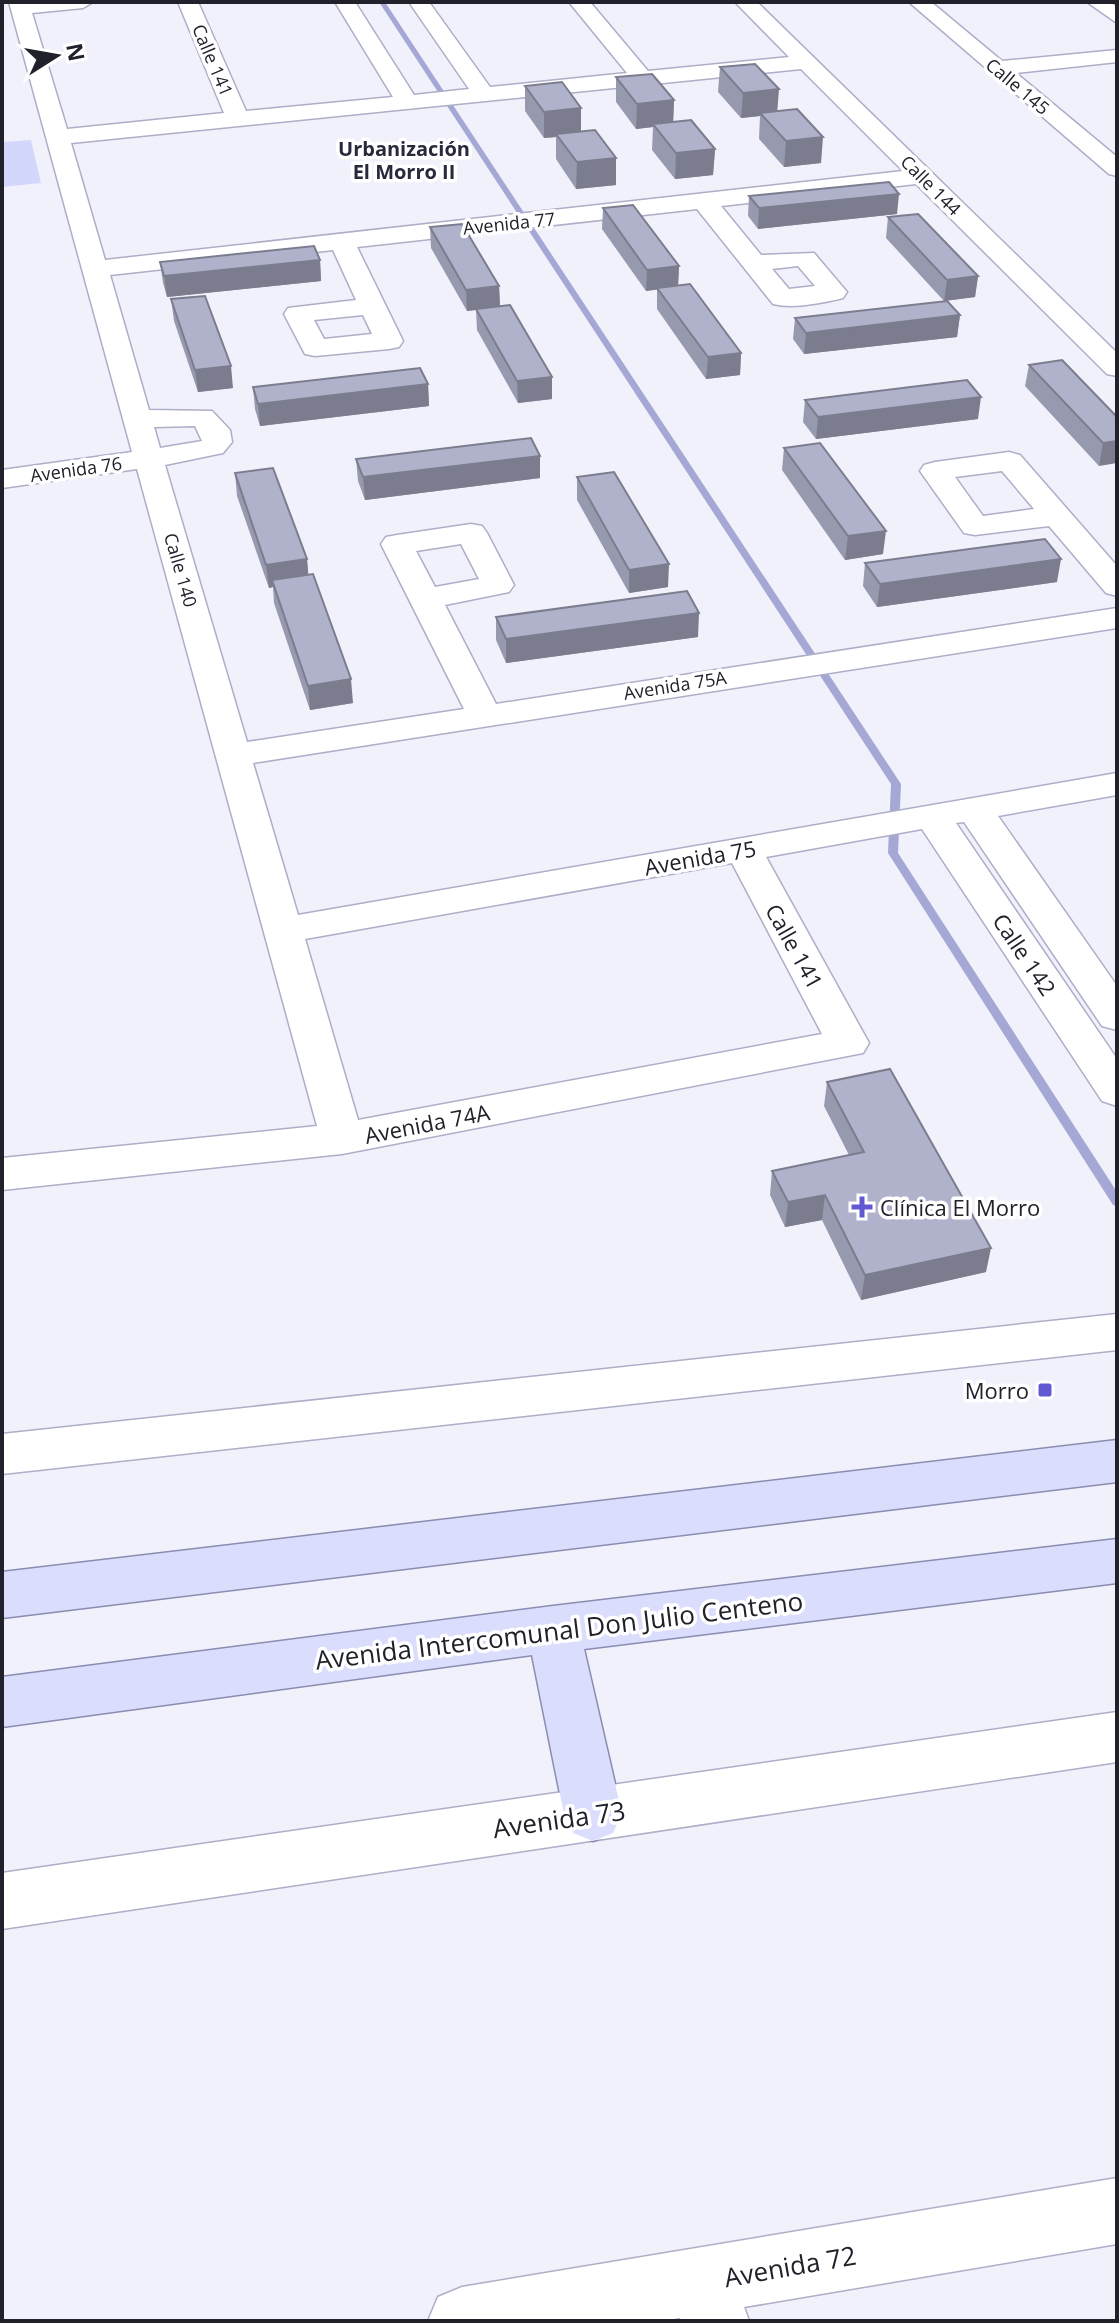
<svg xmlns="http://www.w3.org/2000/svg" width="1119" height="2323" font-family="'Open Sans',sans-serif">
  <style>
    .green { fill: #d4d7fc }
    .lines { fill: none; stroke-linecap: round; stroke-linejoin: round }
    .stream { fill: #a5a7d5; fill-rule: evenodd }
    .minor-casing { stroke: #adaec7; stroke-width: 3 }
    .major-casing { stroke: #8a8cb1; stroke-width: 3 }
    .minor { fill: #fff; fill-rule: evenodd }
    .major { fill: #dbddfc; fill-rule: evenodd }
    .wall { fill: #9799af }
    .shaded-wall { fill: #7b7d8e }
    .building { fill: #b0b2cb; stroke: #7b7d8e; stroke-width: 2 }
    .poi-dot { fill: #6258d1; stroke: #fff; stroke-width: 3 }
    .labels { text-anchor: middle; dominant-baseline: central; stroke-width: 7; stroke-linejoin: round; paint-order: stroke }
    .far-street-label { font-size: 18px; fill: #20212a; stroke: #fff }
    .far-neighbourhood-label { font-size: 20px; font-weight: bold; fill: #28293c; stroke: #fff }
    .street-label { font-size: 22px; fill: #20212a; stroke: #fff }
    .poi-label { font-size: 22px; fill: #20212a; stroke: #fff; text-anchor: start }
    .near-street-label { font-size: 26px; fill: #20212a; stroke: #fff }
  </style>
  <rect width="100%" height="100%" fill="#f0f1fb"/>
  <path class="green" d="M31 140 41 183 2 187V142Z"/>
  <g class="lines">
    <path class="stream" d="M379 2H385L901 784 898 853 1117 1192V1206L1113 1205 888 853 891 784Z"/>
    <defs>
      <path id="minor" d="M9 2H93L83 8 32 13 67 129 224 113 178 2H198L246 111 393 97 335 2H355L414 95 469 89 409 2H429L490 87 627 73 569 2H590L648 71 789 57 735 2H757L1117 353V376L1107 374 916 184 721 206 761 255 814 253 847 292 843 298C823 303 793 309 773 304L697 209 357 247 403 341 399 347 389 349 315 356 305 354 284 314 288 308 356 300 333 250 110 275 149 410 212 411 230 430 232 442 223 453 165 465 247 742 464 709 381 544 386 537 397 535 471 524 482 526 487 533 514 585 509 592 445 605 496 704 1117 608V628L253 763 298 915 1117 773V795L998 816 1117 986V1030L1102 1026 964 822 956 823 1117 1059V1106L1102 1101 922 829 766 857 869 1043 863 1053 342 1154 2 1190V1158L317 1126 137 469 2 488V470L132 452ZM801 69 903 171 105 260 71 143ZM798 266 815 286 789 289 772 269ZM363 315 372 334 324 339 314 320ZM195 426 202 441 160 448 154 427ZM461 544 479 579 435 587 416 551ZM732 863 822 1034 358 1120 305 939Z
        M909 2H931L1002 61 1117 50V62L1016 73 1117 157V176L1109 174Z
        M1087 2H1110L1117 7V23Z
        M1009 452 1020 455 1117 566V596L1106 593 1049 526 975 535 964 533 920 471 924 465 935 462ZM1002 471 1034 509 983 516 955 477Z
        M1117 1314V1350L2 1474V1434Z
        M1117 1712V1762L2 1929V1873Z
        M1117 2178V2244L744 2307 749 2321H681L680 2318 661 2321H428L438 2297 462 2287Z"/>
      <path id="major" d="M1117 1440V1482L2 1618V1572Z
        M1117 1539V1583L584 1649 622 1814 613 1833 593 1841 573 1833 564 1814 532 1655 2 1727V1677L553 1606Z"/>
    </defs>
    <use href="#minor" class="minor-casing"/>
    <use href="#major" class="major-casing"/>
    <use href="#minor" class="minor"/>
    <use href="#major" class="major"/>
  </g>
  <path class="wall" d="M720 67 778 111 821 163 784 167 759 139 760 116 741 118 718 92Z
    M616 77 674 100 673 122 715 149 713 175 675 179 652 150 653 127 636 129 616 102Z
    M525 86 616 158V185L576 189 556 159V137L544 138 525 111Z
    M749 196 897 214 758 229 748 216Z
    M603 208 679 266 678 285 741 353 740 375 706 379 657 309V289L646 291 602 229Z
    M888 217 978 276 975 297 944 301 886 238Z
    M430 227 499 286 500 306 552 399 518 403 477 330 476 310 467 311 431 248Z
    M320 260 321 281 167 297 163 283 160 262Z
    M171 299 233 388 198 392 174 321Z
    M960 315 957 337 804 354 793 339 795 318Z
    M1029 365 1117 417 1099 466 1025 386Z
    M428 384 429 406 260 426 255 409 253 387Z
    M805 400 978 419 816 439 803 422Z
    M784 448 883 554 845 560 782 470Z
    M356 459 540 478 365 500 358 481Z
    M235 473 307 559 308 575 353 703 310 710 274 603 273 587 269 588 237 496Z
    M577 477 668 587 629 593 577 500Z
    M865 563 1057 582 877 607 863 586Z
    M496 617 698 637 506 663 496 640Z
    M827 1082 986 1272 861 1300 822 1220 785 1227 770 1195 772 1171 849 1155 824 1106Z"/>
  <path class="shaded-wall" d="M779 89 777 115 760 113V116L741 118 743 93Z
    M674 100 673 125 653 124V127L636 129 637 104Z
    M581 108V134H556V137L544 138V112Z
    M823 137 821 163 784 167 786 141Z
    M715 149 713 175 675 179 676 153Z
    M616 158V185L576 189 577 162Z
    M899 194 897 214 758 229 759 208Z
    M320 260 321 281 167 297 164 276Z
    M679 266 678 287 646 291 647 270Z
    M978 276 975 297 944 301 947 280Z
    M499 286 500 307 467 311 466 290Z
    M960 315 957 337 804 354 806 333Z
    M741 353 740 375 706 379 708 357Z
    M231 366 233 388 198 392 195 370Z
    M552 377V399L518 403 517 381Z
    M428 384 429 406 260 426 258 404Z
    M981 397 978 419 816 439 818 417Z
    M1117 441V463L1099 466 1103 443Z
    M540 456V478L365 500 363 477Z
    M886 531 883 554 845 560 848 536Z
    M307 559 309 582 272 580 273 587 269 588 266 565Z
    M1061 559 1057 582 877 607 880 584Z
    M669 564 668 587 629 593V570Z
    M699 613 698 637 506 663V639Z
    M351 679 353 703 310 710 308 686Z
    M825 1195 822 1220 785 1227 788 1202Z
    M991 1248 986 1272 861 1300 865 1275Z"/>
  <path class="building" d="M755 64 779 89 743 93 720 67Z
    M652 74 674 100 637 104 616 77Z
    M562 82 581 108 544 112 525 86Z
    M797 109 823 137 786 141 760 113Z
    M691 120 715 149 676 153 653 124Z
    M595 130 616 158 577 162 556 134Z
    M889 182 899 194 759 208 749 196Z
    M633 205 679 266 647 270 603 208Z
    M918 214 978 276 947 280 888 217Z
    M462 224 499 286 466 290 430 227Z
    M314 246 320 260 164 276 160 262Z
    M690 284 741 353 708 357 657 288Z
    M205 296 231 366 195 370 171 299Z
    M947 301 960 315 806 333 795 318Z
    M510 305 552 377 517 381 476 309Z
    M1062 360 1117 417V441L1103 443 1029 365Z
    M420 368 428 384 258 404 253 387Z
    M967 380 981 397 818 417 805 400Z
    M531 438 540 456 363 477 356 459Z
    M820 443 886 531 848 536 784 448Z
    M273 468 307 559 266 565 235 473Z
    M614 472 669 564 629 570 577 477Z
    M1045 539 1061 559 880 584 865 563Z
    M313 574 351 679 308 686 272 580Z
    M687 591 699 613 506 639 496 617Z
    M890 1069 991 1248 865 1275 825 1195 788 1202 772 1171 864 1152 827 1082Z"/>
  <g class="poi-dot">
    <path d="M858 1195h8v8h8v8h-8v8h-8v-8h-8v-8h8z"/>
    <rect x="1037" y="1382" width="16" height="16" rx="4"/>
  </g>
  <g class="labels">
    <g class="far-street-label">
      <text transform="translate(213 60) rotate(67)">Calle 141</text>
      <text transform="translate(1018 86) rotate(40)">Calle 145</text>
      <text transform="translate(931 185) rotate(45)">Calle 144</text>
      <text transform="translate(509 223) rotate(-6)">Avenida 77</text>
      <text transform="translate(76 469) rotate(-8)">Avenida 76</text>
      <text transform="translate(181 570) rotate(74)">Calle 140</text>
      <text transform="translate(675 685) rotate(-9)">Avenida 75A</text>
    </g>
    <g class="far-neighbourhood-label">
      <text x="404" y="148">Urbanización<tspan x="404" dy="23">El Morro II</tspan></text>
    </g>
    <g class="street-label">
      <text transform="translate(700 857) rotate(-10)">Avenida 75</text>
      <text transform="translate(795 946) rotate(61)">Calle 141</text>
      <text transform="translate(1025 954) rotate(56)">Calle 142</text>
      <text transform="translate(427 1123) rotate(-11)">Avenida 74A</text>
    </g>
    <g class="poi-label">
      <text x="880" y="1207">Clínica El Morro</text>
      <text x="1029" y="1390" text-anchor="end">Morro</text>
    </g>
    <g class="near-street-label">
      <text transform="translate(559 1630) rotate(-7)">Avenida Intercomunal Don Julio Centeno</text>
      <text transform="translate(559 1819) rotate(-8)">Avenida 73</text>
      <text transform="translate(790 2266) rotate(-10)">Avenida 72</text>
    </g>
  </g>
  <rect width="1119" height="2323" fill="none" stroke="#20212a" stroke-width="8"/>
  <g transform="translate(56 56) rotate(79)" stroke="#ffffff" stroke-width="6" paint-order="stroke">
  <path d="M0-6L14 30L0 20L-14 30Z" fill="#20212a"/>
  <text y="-12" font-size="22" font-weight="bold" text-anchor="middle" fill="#20212a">N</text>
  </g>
</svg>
